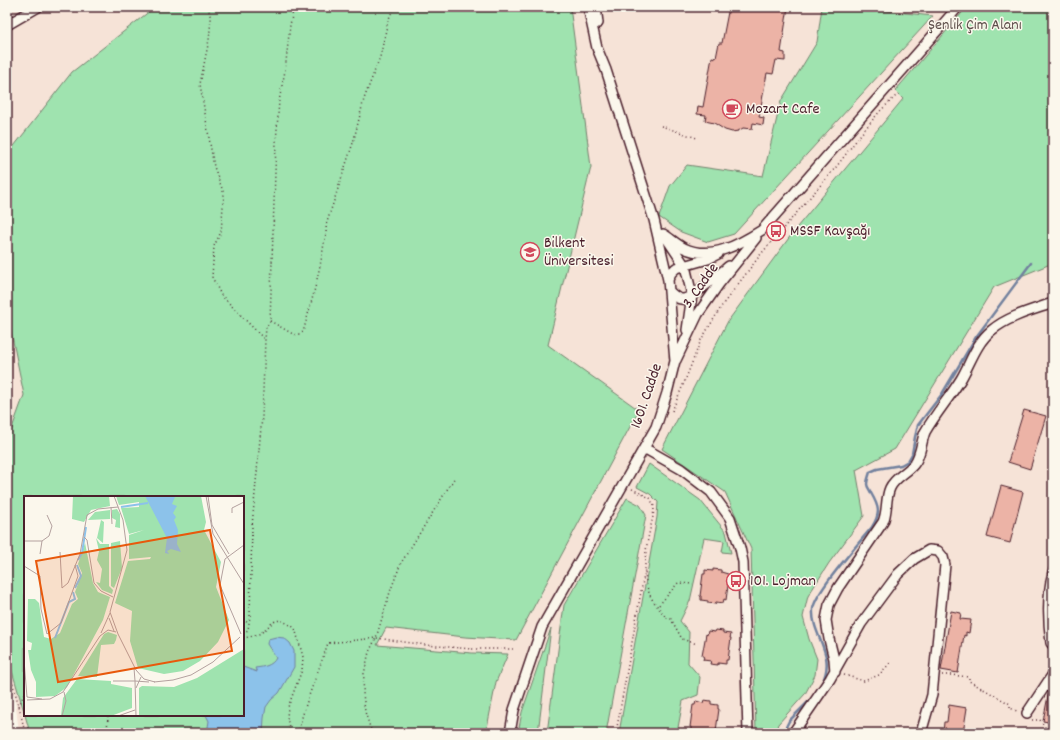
<svg xmlns="http://www.w3.org/2000/svg" width="1060" height="740" font-family="Dekko,sans-serif">
  <style>
    .built { fill: #f6e3d7; fill-rule: evenodd }
    .green { fill: #9fe3af; stroke: #74816d }
    .water { fill: #8cc2ea; stroke: #72819e }
    .lines { fill: none; stroke-linecap: round; stroke-linejoin: round }
    .stream { stroke: #72819e; stroke-width: 2.5 }
    .building { fill: #ecb3a6; stroke: #4a1f2b }
    .minor-casing { stroke: #4a1f2b; stroke-width: 12 }
    .path { stroke: #4a1f2b; stroke-width: 1.5; stroke-dasharray: 1 3; stroke-linecap: butt }
    .minor { stroke: #fbf7ec; stroke-width: 9 }
    .labels { text-anchor: middle; dominant-baseline: central; stroke-width: 3; stroke-linejoin: round; paint-order: stroke }
    .park-label { font-size: 16px; fill: #5f504c; stroke: #fbf7ec }
    .poi-label { font-size: 16px; fill: #4a1f2b; stroke: #fbf7ec; text-anchor: start }
    .street-label { font-size: 16px; fill: #4a1f2b; stroke: #fbf7ec }
    .inset-river { fill: none; stroke: #8cc2ea; stroke-width: 2 }
    .inset-road { fill: none; stroke: #b4a19f; stroke-width: 1 }
    .view { fill: #e8590c; fill-opacity: 0.15; stroke: #e8590c; stroke-width: 2 }
    .inset-edge { fill: none; stroke: #4a1f2b; stroke-width: 2 }
  </style>
  <rect width="100%" height="100%" fill="#fbf7ec"/>
  <filter id="ink" filterUnits="userSpaceOnUse"><feTurbulence type="fractalNoise" baseFrequency=".025" numOctaves="2"/><feDisplacementMap in="SourceGraphic" scale="8" xChannelSelector="R" yChannelSelector="G"/><feConvolveMatrix kernelMatrix="1 2 1 2 8 2 1 2 1" color-interpolation-filters="sRGB"/></filter>
  <g filter="url(#ink)">
    <path class="built" d="M7 7H1053V733H19L15 699 9 683 7 684ZM25 497H243V715H25Z"/>
    <path class="green" d="M155 7H570L591 167 548 345 639 410 516 640 465 637 386 628 377 645 472 653 508 654 496 682 486 733H30L25 715H243V497H25V715L7 654V442L24 395 7 312V155L72 72Z
      M822 7H865L869 9 933 16 734 234 708 242 681 232 659 217 670 186 687 165 763 176 781 101 817 42Z
      M967 7H1053V263L994 287 895 449 856 470 864 516 829 563 808 596 803 617 809 639 817 659 815 675 805 694 778 724 775 733H756L751 549 725 492 662 449 728 321 797 227 903 99 895 91Z
      M649 464 700 500 726 532 731 553 722 552 724 541 704 538 690 601 680 621 689 632 688 663 700 677 698 695 683 701 677 733H619L657 517 658 502 650 494 637 487Z
      M627 498 640 505 646 515 606 733H547L564 605Z
      M551 628 538 733H518L522 712Z"/>
    <path class="water" d="M276 637 284 638 290 643 294 651V667L279 693 271 700 266 707 264 718 263 733H207L209 721 206 715H243V667L257 672 255 668C263 667 272 666 276 658L267 644 268 639Z"/>
    <g class="lines">
      <path class="stream" d="M822 683C837 653 811 636 813 609 815 592 859 543 872 527 881 513 879 507 871 493 870 490 867 487 867 484 867 480 869 476 870 472L877 469 901 465 908 461 912 454 915 437 918 425 942 394 976 337 1031 263
        M783 733 789 721 813 697"/>
    </g>
    <path class="building" d="M729 7H788L781 52 785 53V61L776 60 773 74 767 73 759 117 764 118 763 125 753 123 752 129 743 128 738 131 732 132 725 130 714 123 705 121 706 115 697 114 698 106 703 107 712 57 716 58 719 43H722Z
      M1024 410 1046 416 1030 469 1008 462Z
      M1001 486 1023 492 1010 543 987 537Z
      M713 569 721 570V572L728 574V578H729L726 600 724 599 723 603 716 602 715 604 708 603V601L701 600V596H700L703 574H705V570L713 571Z
      M951 611 961 613 960 619 971 620 969 633 966 632V636L964 635 958 673 941 670Z
      M716 630 723 631V633L731 634 730 638H731L728 660H726V664L718 663V665L710 664 711 661 703 660 704 656H702L706 634 707 635 708 631 715 632Z
      M1052 687H1053V723L1043 721 1049 691Z
      M704 700 711 701V704L718 705V709H719L716 731H714V733H698L691 731V727H690L693 705H695L696 701 703 703Z
      M949 705 967 708 963 733H943L944 722H947Z"/>
    <g class="lines">
      <defs>
        <path id="minor" d="M596 7 598 23
          M7 25 38 7
          M663 234C670 238 676 244 684 248 711 261 740 244 762 230L958 7
          M667 239 685 266 692 295 687 330
          M668 280 671 273 676 268 708 259 718 254
          M670 292C674 296 678 300 684 299 694 297 720 273 729 266
          M676 360 698 314 719 284 756 238
          M644 448 681 469 711 492 730 518 740 548 743 562 748 733
          M1053 572C1047 595 1048 621 1051 643L1053 645
          M835 672 834 659 829 639 826 620 829 605 838 588 883 522C888 511 885 499 890 488 895 477 907 473 914 464 921 456 921 442 925 432 936 413 950 397 961 379 971 362 976 343 992 330 1009 316 1033 310 1053 303
          M1027 713 1053 674
          M510 733 514 710 542 627 656 427 667 393 675 361 668 280 654 220 606 70 597 48 588 7
          M793 733 830 679 861 624 898 574 914 559 929 550 938 551 943 557 945 565 932 695 921 733"/>
      </defs>
      <use href="#minor" class="minor-casing"/>
      <path class="path" d="M208 7 211 19 209 40 200 84 214 167 224 194 221 232 214 246 212 277 221 295 265 340
        M661 126 697 138
        M270 321 293 334 297 335 303 332C311 305 318 278 323 250 324 241 327 234 326 225L353 143 364 99 380 57 388 21 394 7
        M672 411 686 378 701 340 723 304 761 254 837 166 861 134 880 111 898 94
        M632 489 650 498 654 506C654 516 651 524 649 534 645 552 642 578 650 595 652 601 662 611 666 618L671 619 682 639 697 644
        M659 605 678 583 693 584
        M243 619 249 624
        M243 633 248 630 250 616 252 526 262 417 265 340 266 328 270 321 276 143 279 101 285 71 290 25 294 7
        M243 638C249 637 257 636 262 632 277 619 276 616 295 628L303 657 302 670 288 707 287 717 290 733
        M7 664 19 706 25 733
        M844 675 864 681 879 675 890 663
        M942 675H951L969 677V681L1010 704V708L1019 712
        M19 706 25 692
        M1032 720H1040L1049 733
        M107 733 108 715
        M298 733C305 702 318 673 328 643L376 638 426 645 472 649H513
        M372 733 365 712 363 693 364 674 369 652 376 638 391 589 401 563 455 477
        M616 733 645 569"/>
      <use href="#minor" class="minor"/>
    </g>
  </g>
  <defs>
    <symbol id="cafe-ring" viewBox="-11 -11 22 22"><circle r="9.5" fill="#fbf7ec" stroke="#d1495b" stroke-width="1.5"/><path d="M-5.5-4.5H6V0H3Q3 3.5 0 3.5H-2.5Q-5.5 3.5-5.5 0ZM3-3.2v2h1.7v-2ZM-6 4.5H4V6H-6Z" fill="#d1495b"/></symbol>
    <symbol id="bus-ring" viewBox="-11 -11 22 22"><circle r="9.5" fill="#fbf7ec" stroke="#d1495b" stroke-width="1.5"/><path d="M-5-6H5V4H4V6H2V4H-2V6H-4V4H-5ZM-3.5-4V0h7V-4ZM-3.5 1.2v1.5H-2V1.2ZM2 1.2v1.5H3.5V1.2Z" fill="#d1495b"/></symbol>
    <symbol id="university-ring" viewBox="-11 -11 22 22"><circle r="9.5" fill="#fbf7ec" stroke="#d1495b" stroke-width="1.5"/><path d="M0-5L7-2L0 1L-7-2ZM-4 1L0 2.5L4 1V4Q0 6-4 4Z" fill="#d1495b"/></symbol>
  </defs>
  <g fill-rule="evenodd">
    <use href="#cafe-ring" x="721" y="98" width="22" height="22"/>
    <use href="#bus-ring" x="765" y="220" width="22" height="22"/>
    <use href="#university-ring" x="519" y="241" width="22" height="22"/>
    <use href="#bus-ring" x="725" y="570" width="22" height="22"/>
  </g>
  <g class="labels">
    <g class="park-label">
      <text x="975" y="25">Şenlik Çim Alanı</text>
    </g>
    <g class="poi-label">
      <text x="746" y="109">Mozart Cafe</text>
      <text x="790" y="231">MSSF Kavşağı</text>
      <text x="544" y="243">Bilkent<tspan x="544" dy="18">Üniversitesi</tspan></text>
      <text x="750" y="581">101. Lojman</text>
    </g>
    <g class="street-label">
      <text transform="translate(701 286) rotate(-55)">3. Cadde</text>
      <text transform="translate(647 396) rotate(-71)">1601. Cadde</text>
    </g>
  </g>
  <g transform="translate(24 496)">
    <rect width="220" height="220" fill="#fbf7ec"/>
    <path d="M49 0H85L86 10 67 14 60 26 48 23ZM92 0H177L182 26 180 34 197 66 192 91 205 124 194 146 176 165 159 175 140 178 114 172 106 145 108 115 91 107 104 65 126 63 127 61 105 63V39L120 34 105 38 97 12 115 11V6L95 9ZM93 13 96 18V32L91 31 92 24 88 22V14ZM86 14V23L64 24 71 16ZM77 24 80 26 79 47 73 42ZM72 42 76 48H85V90L89 94 88 98 78 94 72 86 76 87 78 73 73 64 75 55ZM96 45 98 72 90 92 87 90V47ZM61 47 69 87 74 96 86 101 79 124 43 191 31 200 12 201V186L7 174 4 154H7L8 147 3 145 4 103H11L15 107 20 141 27 143 36 137 48 108 54 103 51 96 58 77 54 68ZM84 136 93 139 92 144 90 148 77 149 73 181 54 180 80 138ZM220 153V220H115V192L118 190 150 191 173 182ZM53 183 87 185V188L108 192V212L87 220H37L39 202Z" fill="#9fe3af"/>
    <path d="M121 0 151 1 148 8 153 10 149 17 152 21 150 24 154 34 153 48 157 56 147 53 143 55 145 58 141 57 143 42Z" fill="#8cc2ea"/>
    <path class="inset-river" d="M97 11 124 7M54 64 58 57 62 31M51 92 57 80 53 69M31 142 45 106 51 103 49 96"/>
    <path class="inset-road" d="M90 0 99 24 103 54 86 116 94 138 112 174 120 183 131 186M182 0 189 38 220 88M184 0 188 29 205 58M87 11 88 28M208 17V12L220 6M60 41 63 44 70 87 77 95 89 101M0 45H18L25 40 28 30 23 19M36 56 38 92 44 87 56 58 63 19 74 13 94 11M16 58 18 45M0 70 16 80 17 113 23 138 37 127 54 80 51 69M85 122 90 135M77 137 86 117M217 138 196 89 201 63 220 49M0 164 3 201M110 172 111 185 125 186M0 178V195M89 185H111L112 220M130 186 149 184 167 179 189 166 216 141M112 192 117 181M3 201 18 203M3 204 26 203 39 196 76 140 84 134 92 136M38 220 42 205 40 196M94 220 111 214"/>
    <path class="view" d="M186 34 208 155 34 186 12 65Z"/>
    <rect width="220" height="220" class="inset-edge"/>
  </g>
  <rect width="1060" height="740" fill="none" stroke="#fbf7ec" stroke-width="24"/>
  <rect x="12" y="12" width="1036" height="716" fill="none" stroke="#4a1f2b" stroke-width="1.5" filter="url(#ink)"/>
</svg>
